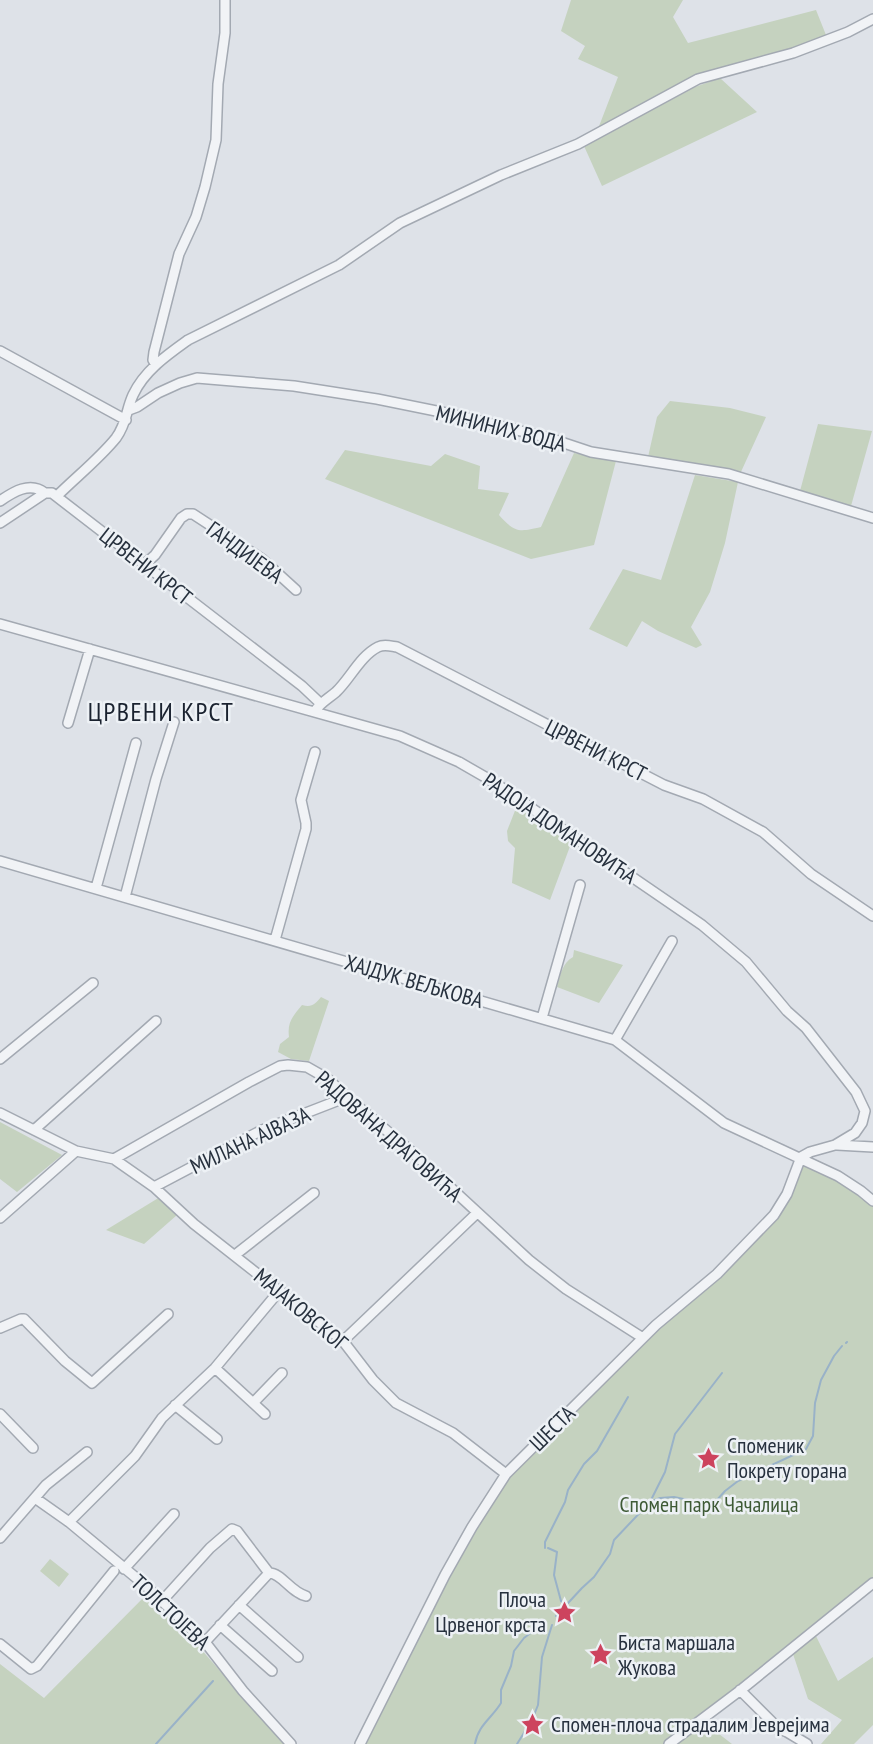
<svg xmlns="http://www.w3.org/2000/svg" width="873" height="1744" font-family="'PT Sans Narrow',sans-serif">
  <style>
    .green { fill: #c5d2bf }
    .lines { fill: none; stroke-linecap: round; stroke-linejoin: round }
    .stream { stroke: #99b2c8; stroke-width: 2 }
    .street-casing { stroke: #a3a9b2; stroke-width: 12 }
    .street { stroke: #f1f3f6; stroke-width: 9 }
    .labels { text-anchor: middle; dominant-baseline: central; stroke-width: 5; stroke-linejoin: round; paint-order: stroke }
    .street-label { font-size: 22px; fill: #27313e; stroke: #edf1f5 }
    .poi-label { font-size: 22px; fill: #27313e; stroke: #edf1f5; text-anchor: start }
    .park-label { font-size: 22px; fill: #3e5a35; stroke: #edf1f5 }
    .quarter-label { font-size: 26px; letter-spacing: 1.5px; fill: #1a222f; stroke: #edf1f5 }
  </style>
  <rect width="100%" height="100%" fill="#dee2e8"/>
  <path class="green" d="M571 0H683L673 17 688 43 816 10 828 40 698 79 596 134 618 77 578 59 585 46 561 31Z
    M720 78 757 112 602 186 584 146 695 87Z
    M670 401 730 408 766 417 740 474 648 457 657 417Z
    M818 424 872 431 851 506 800 491Z
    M345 450 431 466 445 454 480 466 478 489 509 493 499 515C515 533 519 532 541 527L574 453 616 461 594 545 531 559 325 479Z
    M695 475 738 482 725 543 710 592 691 627 702 645 696 648 658 631 642 621 627 647 589 629 623 569 661 580Z
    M518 803 572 841 550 900 512 883 515 848 508 841 507 831Z
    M574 950 623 965 599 1003 557 987C560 976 562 963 573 957Z
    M321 997 329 1001 309 1061 291 1059 278 1052 280 1044 289 1037C287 1022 293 1016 302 1005 312 1008 315 1004 321 997Z
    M0 1122 62 1155 17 1192 0 1179Z
    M801 1157 873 1201V1583L701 1720 732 1744H360L495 1489 773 1215Z
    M160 1197 177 1215 144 1244 106 1230Z
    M50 1559 69 1574 59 1587 40 1571Z
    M147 1594 200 1648 284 1744H0V1664L44 1698Z
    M816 1636 838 1681 873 1657V1725L854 1744H821L842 1720 808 1699 793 1654Z"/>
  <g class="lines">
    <path class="stream" d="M846 1343 847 1342
      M650 1502 665 1472 675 1434 722 1373
      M545 1548V1542L565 1502 568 1490 584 1464 597 1451 628 1397
      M548 1548 557 1552 554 1575 561 1601 566 1606
      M556 1616 582 1588 594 1577 610 1554 614 1540 650 1502 660 1498 674 1497 707 1504 717 1500 725 1491 738 1481 806 1449 813 1436 815 1403 821 1380 834 1356 842 1346
      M156 1744 213 1681
      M475 1744C478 1725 492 1718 501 1703V1690L511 1666 514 1651 524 1638 545 1622
      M517 1744 532 1720 538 1705 542 1657 552 1625"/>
    <defs>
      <path id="street" d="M0 351 126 420
        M156 365 153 360 154 352 179 254 196 217 205 187 216 140 218 84 225 33V0
        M129 410 137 407 158 393 180 383 197 378 294 386 377 399 451 414 549 438 591 452 729 474 873 518
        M57 496C76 477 99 459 116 438 127 423 126 410 133 395 144 371 167 355 188 340L339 265 400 223 501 175 578 144 698 79 793 53 848 32 873 19
        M0 501C13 492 30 481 45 493
        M0 523 45 493H52L302 686 320 703
        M145 564 155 555 181 518 187 514H193L262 559 296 590
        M0 624 400 736 459 762 492 781 702 925 746 962 787 1011 806 1028 856 1092 865 1111 862 1123 855 1133 835 1145 810 1152 801 1157
        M315 711C321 702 328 699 336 692 350 679 360 656 378 647 384 644 390 646 397 647L664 785 703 799 763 832 811 874 873 916
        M68 723 90 649
        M0 861 615 1040 724 1123 838 1176 861 1191 873 1201
        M96 888 136 743
        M125 897 156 779 174 722
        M275 940 306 829V823L301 800 315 752
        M542 1018 580 885
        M615 1040 672 941
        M0 1059 93 983
        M0 1113 76 1151 114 1159 154 1187 194 1224 343 1341 373 1380 396 1403 453 1433 506 1474
        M34 1130 156 1021
        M837 1145 873 1147
        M114 1159 249 1082 280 1066 288 1065 307 1067 328 1079 347 1097 412 1152 529 1260 566 1289 643 1338
        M154 1187 262 1130 347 1097
        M0 1218 76 1151
        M235 1255 314 1193
        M0 1328 21 1319H24L65 1361 92 1383 168 1314
        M343 1341 477 1213
        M215 1368 265 1414
        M253 1403 282 1373
        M175 1405 217 1439
        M0 1414 33 1448
        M35 1498 69 1522 146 1586 205 1642 243 1691 291 1744
        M69 1522 135 1456 162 1418 215 1368 280 1290
        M0 1538 46 1485 87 1452
        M124 1569 174 1514
        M162 1601 210 1548 232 1529 237 1531 269 1573
        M239 1605 298 1657
        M220 1625 272 1671
        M205 1642 269 1573C282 1573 290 1592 306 1596
        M0 1644 31 1669 37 1666 114 1571
        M740 1690 779 1729 787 1732 807 1744
        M360 1744 445 1575 472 1527 506 1474 656 1325 717 1274 774 1215 787 1194 801 1157
        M669 1744 742 1689 873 1583"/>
    </defs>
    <use href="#street" class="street-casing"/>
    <use href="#street" class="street"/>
  </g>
  <defs>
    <symbol id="sight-bare" viewBox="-9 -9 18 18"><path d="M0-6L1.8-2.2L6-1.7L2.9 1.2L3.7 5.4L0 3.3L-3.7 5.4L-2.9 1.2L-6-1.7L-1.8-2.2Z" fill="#cd435e" stroke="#edf1f5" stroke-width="2.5" paint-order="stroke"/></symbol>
  </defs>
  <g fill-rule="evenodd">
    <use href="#sight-bare" x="692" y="1442" width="33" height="33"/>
    <use href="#sight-bare" x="548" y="1596" width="33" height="33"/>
    <use href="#sight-bare" x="584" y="1638" width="33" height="33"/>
    <use href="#sight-bare" x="516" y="1708" width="33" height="33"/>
  </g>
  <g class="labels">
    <g class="street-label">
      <text transform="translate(501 428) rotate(14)">МИНИНИХ ВОДА</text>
      <text transform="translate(245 552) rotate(36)">ГАНДИЈЕВА</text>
      <text transform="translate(146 566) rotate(38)">ЦРВЕНИ КРСТ</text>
      <text transform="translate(596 750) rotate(27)">ЦРВЕНИ КРСТ</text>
      <text transform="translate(560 828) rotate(34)">РАДОЈА ДОМАНОВИЋА</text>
      <text transform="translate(414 981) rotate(16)">ХАЈДУК ВЕЉКОВА</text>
      <text transform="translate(389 1136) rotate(41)">РАДОВАНА ДРАГОВИЋА</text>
      <text transform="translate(250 1140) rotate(-25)">МИЛАНА АЈВАЗА</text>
      <text transform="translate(301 1309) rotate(40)">МАЈАКОВСКОГ</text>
      <text transform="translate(552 1428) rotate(-45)">ШЕСТА</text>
      <text transform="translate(171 1612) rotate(43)">ТОЛСТОЈЕВА</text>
    </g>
    <g class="poi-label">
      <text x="727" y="1445">Споменик<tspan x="727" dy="25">Покрету горана</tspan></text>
      <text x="546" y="1599" text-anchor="end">Плоча<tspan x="546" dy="25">Црвеног крста</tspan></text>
      <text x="618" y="1642">Биста маршала<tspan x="618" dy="25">Жукова</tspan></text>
      <text x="551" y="1724">Спомен-плоча страдалим Јеврејима</text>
    </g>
    <g class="park-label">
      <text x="709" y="1504">Спомен парк Чачалица</text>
    </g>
    <g class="quarter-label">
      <text x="161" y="711">ЦРВЕНИ КРСТ</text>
    </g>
  </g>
</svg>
